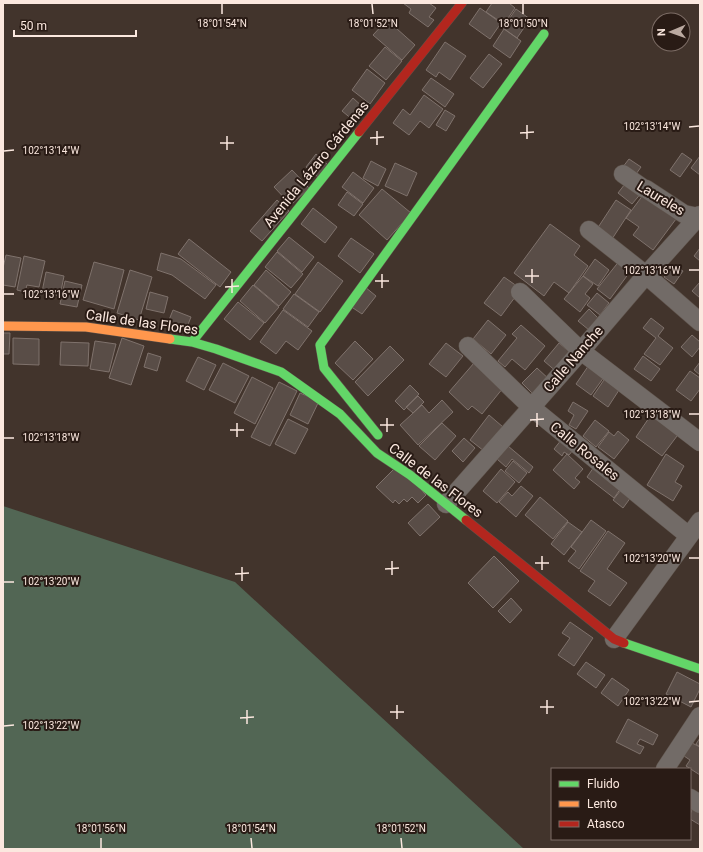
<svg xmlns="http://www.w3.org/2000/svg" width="703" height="852" font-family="Roboto,sans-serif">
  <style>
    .forest { fill: #526654 }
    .building { fill: #594d47; stroke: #7f726c }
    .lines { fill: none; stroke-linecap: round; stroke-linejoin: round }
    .street-casing { stroke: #5e524a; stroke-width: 19 }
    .fast-casing { stroke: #5e524a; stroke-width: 10 }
    .slow-casing { stroke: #5e524a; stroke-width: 10 }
    .jam-casing { stroke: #5e524a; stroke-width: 10 }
    .street { stroke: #726b67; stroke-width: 18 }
    .fast { stroke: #63d668; stroke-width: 9 }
    .slow { stroke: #ff974d; stroke-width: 9 }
    .jam { stroke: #b3261e; stroke-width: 9 }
    .ticks { fill: none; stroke: #fbe8df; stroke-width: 1.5 }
    .labels { text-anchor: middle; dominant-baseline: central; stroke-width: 4; stroke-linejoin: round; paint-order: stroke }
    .street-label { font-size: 14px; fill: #fbe8df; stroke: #291b15 }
    .ticks-label { font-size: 10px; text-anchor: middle; fill: #fbe8df; stroke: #291b15; stroke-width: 4; stroke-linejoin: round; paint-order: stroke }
  </style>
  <rect width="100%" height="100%" fill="#42342c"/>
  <path class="forest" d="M3 506 235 582 524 849H3Z"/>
  <path class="building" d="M403 3H429L436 8 429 17 434 20 428 27 409 13 411 9Z
    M492 3H509L515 8 504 24 486 12Z
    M480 8 501 23 490 39 469 24Z
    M516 9 530 19 517 38 503 28Z
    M387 20 415 45 402 60 373 35Z
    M504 29 521 41 510 58 493 46Z
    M445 42 466 56 450 80 439 72 436 77 426 70Z
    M385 47 402 61 386 80 369 66Z
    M489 54 502 64 483 88 470 78Z
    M367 69 385 83 370 104 352 90Z
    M431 78 454 94 445 107 422 90Z
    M424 95 443 109 429 128 420 121 409 135 393 123 403 109 410 115Z
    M353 98 364 108 353 120 342 111Z
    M445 110 455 116 446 131 436 125Z
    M682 153 692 160 680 177 670 170Z
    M316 154 328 165 318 177 306 167Z
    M700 156V175L691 168Z
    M629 159 641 167 634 177 622 168Z
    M371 161 386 169 378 186 363 178Z
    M395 163 417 173 407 196 385 186Z
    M292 170 309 188 291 205 274 187Z
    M353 172 374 188 363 203 342 187Z
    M628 180 643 191 632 204 618 193Z
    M382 189 411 213 387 240 359 215Z
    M646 191 679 215 653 250 633 235 639 227 626 218Z
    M347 192 363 204 354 216 338 205Z
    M277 200 289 211 262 241 250 231Z
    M616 200 631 210 612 239 597 229Z
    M313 208 337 227 325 243 301 224Z
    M550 224 580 246 574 255 588 266 569 293 554 282 544 296 514 273Z
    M289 237 314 257 302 272 277 251Z
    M351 238 374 254 360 273 338 256Z
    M189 239 231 272 220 287 178 254Z
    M700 248V261L694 256Z
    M277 252 303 274 291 288 265 267Z
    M161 253 181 259 216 285 205 299 172 275 157 270Z
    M6 255 21 258 15 287 3 285V268Z
    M24 256 45 261 39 287 27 285 25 292 17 290Z
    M595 259 609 270 598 286 583 276Z
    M620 260 632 269 610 299 597 289Z
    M94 262 124 270 114 309 83 300Z
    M318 262 343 281 320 312 295 294Z
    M673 265 683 271 674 284 664 277Z
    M130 270 152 277 139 320 117 313Z
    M266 270 291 292 279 306 254 285Z
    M46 272 64 276 60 296 42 292Z
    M583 276 593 284 585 294 590 298 580 312 564 299Z
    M504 277 521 289 501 316 484 303Z
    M65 281 82 285 77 307 60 304Z
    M700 282V298L692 291Z
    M253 285 279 307 265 323 240 301Z
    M365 287 376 296 362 314 350 306Z
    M150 292 168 297 164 313 146 309Z
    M597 293 609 303 600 315 587 305Z
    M294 294 319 312 308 327 283 309Z
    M238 302 264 323 250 340 224 319Z
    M589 309 599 319 589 330 578 321Z
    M173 310 191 317 185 332 167 325Z
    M283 310 312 331 298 350 286 341 276 354 260 342Z
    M651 318 664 328 658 336 673 348 660 365 644 354 656 338 643 328Z
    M488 320 506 335 491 354 473 339Z
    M521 325 545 346 525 370 512 359 505 367 498 361 517 338 512 334Z
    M3 333H10L9 354H3Z
    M692 335 700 342V347L692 357 681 347Z
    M13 338 39 339V365L13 364Z
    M122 338 144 346 131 385 109 378Z
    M95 341 116 344 109 372 90 369Z
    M355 341 373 359 353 380 335 363Z
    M61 342 89 343 88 366 60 365Z
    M446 343 463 356 446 377 429 364Z
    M559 343 573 355 558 373 544 361Z
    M390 346 404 360 368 396 355 382Z
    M148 353 161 357 157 371 144 367Z
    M643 356 660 369 651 381 634 369Z
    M198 357 216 365 204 390 186 381Z
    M591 362 607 373 591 395 576 384Z
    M700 362V375L694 370Z
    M223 363 249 376 235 403 209 390Z
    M474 363 503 388 482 414 472 406 468 410 449 392Z
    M537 368 551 381 536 397 522 383Z
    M690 371 700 378V389L691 401 676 390Z
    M608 374 623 384 608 407 593 396Z
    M252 377 273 388 255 424 234 413Z
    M279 382 297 391 270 446 251 437Z
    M410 385 419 394 404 410 395 401Z
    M300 393 319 401 308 424 290 415Z
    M418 396 424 402 413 413 406 407Z
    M442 400 453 412 418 445 400 425 422 405 429 413Z
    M573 402 588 411 576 429 569 425 574 415 568 411Z
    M653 412 680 432 662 456 636 437Z
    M489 415 503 427 484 451 470 440Z
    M288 419 308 429 295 454 275 444Z
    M595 420 609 431 596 447 583 436Z
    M442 423 456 436 435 460 419 446Z
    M618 431 629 440 614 459 598 447 609 432 614 436Z
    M464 438 475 448 463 462 452 451Z
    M562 439 574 449 569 455 564 452 562 456 554 449Z
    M508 446 533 467 529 473 512 459 506 467 497 459Z
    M567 454 583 469 575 478 580 482 574 489 553 470Z
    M666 454 684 466 675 482 682 486 673 501 647 485Z
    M513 461 527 473 519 483 505 471Z
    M596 464 623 485 614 498 587 477Z
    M397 466 426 495 418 503 412 497 407 502 404 499 399 504 395 500 393 503 376 487Z
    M501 469 515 482 497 503 483 491Z
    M521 486 533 496 516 517 499 502 508 492 512 496Z
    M624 486 634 493 623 508 613 500Z
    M540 497 568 521 553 539 525 515Z
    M428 504 440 517 420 536 408 523Z
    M591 520 606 531 579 569 568 561 576 551 571 547Z
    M568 522 582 532 564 555 551 544Z
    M608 531 625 543 607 569 627 583 610 606 588 591 595 581 580 571Z
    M494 556 519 581 493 608 468 583Z
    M511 598 522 610 510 623 498 611Z
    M570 622 593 638 574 666 558 655 570 638 562 633Z
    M586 662 605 675 596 688 577 674Z
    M677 672 700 684V689L691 707 666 694Z
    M612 678 629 690 618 706 601 693Z
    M628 719 658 735 653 745 640 739 637 744 644 747 640 754 616 742Z
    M700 738V747L696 744Z
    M692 743 700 747V775L686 766 690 760 684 756Z
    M696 802 700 804V825L690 819V814Z"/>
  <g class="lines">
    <defs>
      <path id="street" d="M623 174 643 188 646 189 684 214 698 217 700 219
        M589 230 646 275 700 322
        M520 292 581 351 700 442
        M468 346 531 407 689 536
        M446 504 581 351 646 275 700 215
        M614 639 700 521
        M665 769 700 716
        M690 798 700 804"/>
      <path id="fast" d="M170 339 192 342 216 349 281 372 340 414 377 453 410 475 466 520
        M192 342 359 132
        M378 435 324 368 320 345 544 34
        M624 643 700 669"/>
      <path id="slow" d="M3 326 86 327 170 339"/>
      <path id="jam" d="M359 132 462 3
        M466 520 614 639 624 643"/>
    </defs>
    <use href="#street" class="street-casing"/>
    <use href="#fast" class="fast-casing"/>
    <use href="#slow" class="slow-casing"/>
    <use href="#jam" class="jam-casing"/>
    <use href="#street" class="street"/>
    <use href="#fast" class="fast"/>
    <use href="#slow" class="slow"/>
    <use href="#jam" class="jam"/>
  </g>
  <path class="ticks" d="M222 4V14M372 4 373 14M523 4V14M527 125V139M689 127 699 126M377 131V145M520 133 534 132M227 136V150M370 138 384 137M220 143H234M4 151 14 150M532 269V283M689 270H699M382 274V288M525 276H539M232 279V293M375 281H389M225 287 239 286M4 294H14M537 413V427M689 414H699M387 418V432M530 420 544 419M237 423V437M380 425H394M230 430H244M4 438H14M542 556V570M689 558H699M392 561V575M535 563H549M242 567V581M385 569 399 568M235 574 249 573M4 582H14M547 700V714M689 702 699 701M397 705V719M540 707H554M247 710V724M390 712H404M240 718 254 717M4 726 14 725M101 838V848M251 838 252 848M401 838 402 848"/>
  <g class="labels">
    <g class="street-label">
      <text transform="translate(316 164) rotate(-51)">Avenida Lázaro Cárdenas</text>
      <text transform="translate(661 198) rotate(31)">Laureles</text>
      <text transform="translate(142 322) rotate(8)">Calle de las Flores</text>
      <text transform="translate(573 359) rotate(-49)">Calle Nanche</text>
      <text transform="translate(585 451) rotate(39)">Calle Rosales</text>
      <text transform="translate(436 480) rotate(37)">Calle de las Flores</text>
    </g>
  </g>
  <g class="ticks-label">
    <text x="222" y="27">18°01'54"N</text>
    <text x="373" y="27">18°01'52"N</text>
    <text x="523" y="27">18°01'50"N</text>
    <text x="652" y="130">102°13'14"W</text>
    <text x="51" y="154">102°13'14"W</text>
    <text x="652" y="274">102°13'16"W</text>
    <text x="51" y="298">102°13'16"W</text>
    <text x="652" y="418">102°13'18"W</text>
    <text x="51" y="441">102°13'18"W</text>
    <text x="652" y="562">102°13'20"W</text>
    <text x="51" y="585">102°13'20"W</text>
    <text x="652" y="705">102°13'22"W</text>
    <text x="51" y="729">102°13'22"W</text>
    <text x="101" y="832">18°01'56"N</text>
    <text x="251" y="832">18°01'54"N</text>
    <text x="401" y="832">18°01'52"N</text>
  </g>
  <rect width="703" height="852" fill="none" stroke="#fbe8df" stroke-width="8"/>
  <rect x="551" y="768" width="140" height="72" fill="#291b15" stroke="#7d6d66"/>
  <rect x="559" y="781" width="20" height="6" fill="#63d668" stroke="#7d6d66"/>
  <text x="587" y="788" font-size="12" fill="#fbe8df">Fluido</text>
  <rect x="559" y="801" width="20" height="6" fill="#ff974d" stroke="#7d6d66"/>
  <text x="587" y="808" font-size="12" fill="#fbe8df">Lento</text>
  <rect x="559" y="821" width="20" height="6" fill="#b3261e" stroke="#7d6d66"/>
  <text x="587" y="828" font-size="12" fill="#fbe8df">Atasco</text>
  <g transform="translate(671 32) rotate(268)"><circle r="19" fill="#291b15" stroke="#7d6d66"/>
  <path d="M0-3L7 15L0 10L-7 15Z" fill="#baa9a0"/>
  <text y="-6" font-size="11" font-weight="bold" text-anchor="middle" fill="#fbe8df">N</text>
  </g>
  <path d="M14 30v6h122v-6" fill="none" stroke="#fbe8df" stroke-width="2"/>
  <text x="20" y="30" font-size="12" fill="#fbe8df" stroke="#291b15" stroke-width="3" paint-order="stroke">50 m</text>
</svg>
